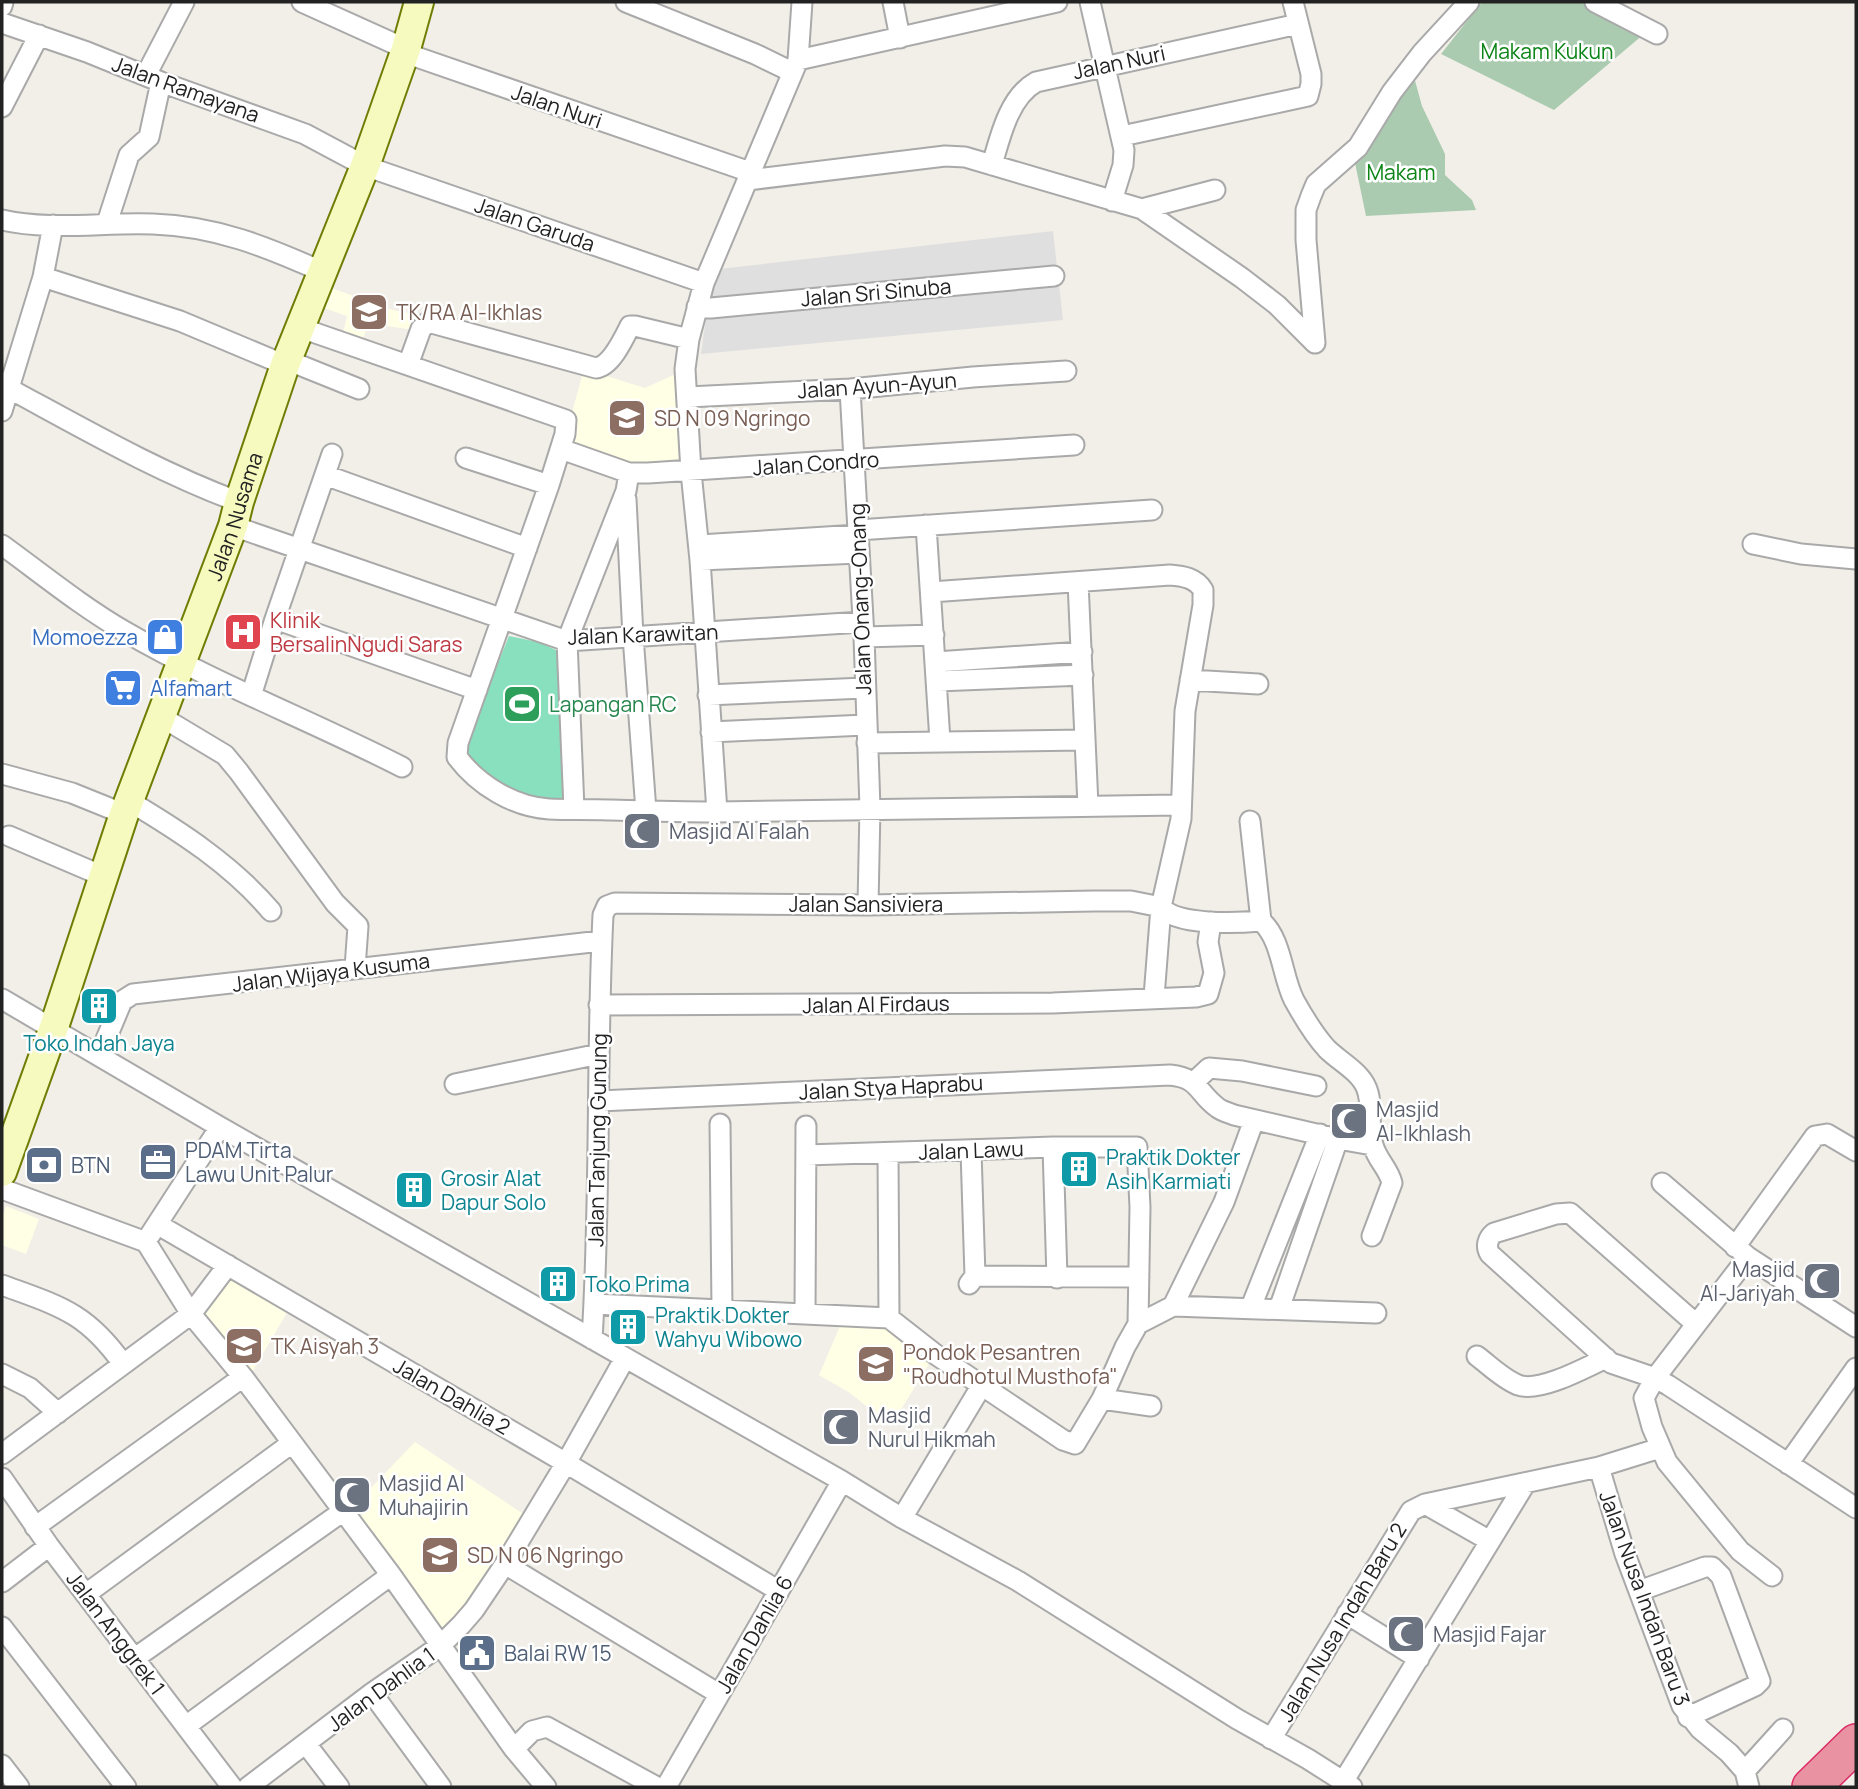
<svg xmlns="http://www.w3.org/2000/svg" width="1858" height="1789" font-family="Manrope,sans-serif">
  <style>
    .residential { fill: #e0dfdf }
    .education { fill: #ffffe5 }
    .cemetery { fill: #aacbaf }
    .pitch { fill: #88e0be }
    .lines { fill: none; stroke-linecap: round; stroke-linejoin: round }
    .street-casing { stroke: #a9a9a9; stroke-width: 23 }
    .secondary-casing { stroke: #707d05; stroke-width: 32 }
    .highway-casing { stroke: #dc2a67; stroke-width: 40 }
    .street { stroke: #fff; stroke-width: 19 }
    .secondary { stroke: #f7fabf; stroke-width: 28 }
    .highway { stroke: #e892a2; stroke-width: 37 }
    .labels { text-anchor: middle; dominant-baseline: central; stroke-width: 5; stroke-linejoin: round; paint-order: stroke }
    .park-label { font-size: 21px; fill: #0c8416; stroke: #fff }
    .street-label { font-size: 21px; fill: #222; stroke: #fff }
    .education-label { font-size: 21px; fill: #785e54; stroke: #fff; text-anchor: start }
    .health-label { font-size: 21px; fill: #be3a42; stroke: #fff; text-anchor: start }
    .shop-label { font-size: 21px; fill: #366cbe; stroke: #fff; text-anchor: end }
    .leisure-label { font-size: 21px; fill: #27864d; stroke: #fff; text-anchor: start }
    .worship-label { font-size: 21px; fill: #5b616d; stroke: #fff; text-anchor: start }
    .culture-label { font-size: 21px; fill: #0d838f; stroke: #fff; text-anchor: start }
    .service-label { font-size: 21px; fill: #4e5e75; stroke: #fff; text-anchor: start }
  </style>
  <rect width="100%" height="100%" fill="#f2efe9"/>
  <path class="residential" d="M1053 231 1063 320 701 354 711 281 719 269Z"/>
  <path class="education" d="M326 286 389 309 417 315 414 330 387 326 370 320 362 341 343 333 347 316 318 306Z
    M584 369 645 388 680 372 685 464 626 467 569 447 571 416Z
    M6 1206 39 1219 26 1254 2 1245V1217Z
    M225 1273 288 1311 248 1379 194 1313Z
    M844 1317 889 1318 935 1354 891 1426 850 1393 819 1375Z
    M415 1442 525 1515 483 1588 440 1640 356 1522 372 1504 365 1494Z"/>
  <path class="cemetery" d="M1482 2H1581L1623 21 1644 34 1554 110 1441 54Z
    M1414 77 1422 106 1445 154V175L1472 200 1476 210 1366 216 1354 158Z"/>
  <path class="pitch" d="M509 636 538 642 563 653V800C519 798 493 785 461 754Z"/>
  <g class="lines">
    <defs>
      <path id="street" d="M302 2 406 49
        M626 2 755 54 792 72
        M893 2 900 38
        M1090 2 1124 150 1123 165 1112 201
        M1595 2 1657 34
        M2 6 3 2
        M2 23 87 52 161 82 305 134 365 166 704 283
        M405 53 750 172
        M798 60 1057 2
        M146 75 184 2
        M2 107 39 35
        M1122 136 1308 96 1311 84V74L1293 2
        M992 165C1000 137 1009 97 1036 82L1298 24
        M748 180 945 156 965 157 982 162 1142 209 1242 278 1277 305 1315 343 1306 240V210L1311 196 1316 184 1358 147 1392 92 1422 53 1469 2
        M1142 209 1215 190
        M2 220C50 231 104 222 153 224 216 226 267 247 323 272
        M107 223 129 155 149 137 161 82
        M43 277 180 321 285 365
        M697 307 711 308 1054 276
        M301 328 566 420 565 434 549 485 458 743 457 757C478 785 514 807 549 809 569 810 589 809 608 810 645 811 681 812 717 812L1177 805
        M287 360 359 389
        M408 365 421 329 428 322 596 368C611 366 623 340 630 326H635L689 339
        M2 382 8 388C84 429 158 472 239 502
        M850 389 864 637 870 808 868 905
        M688 397 850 389 973 377 1066 371
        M2 411 43 277 53 225
        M561 449 629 473H648L1074 445
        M332 454 275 619 477 690
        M466 458 549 485
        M325 475 527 548
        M626 499 633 636 646 811
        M926 525 940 741
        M233 526 567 641 862 622
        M858 530 1152 510
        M1753 544 1801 554 1856 559
        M2 545C42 574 81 606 124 631 213 683 310 720 402 767
        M699 545 858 535
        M700 560 859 553
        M1078 582 1088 806
        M931 592 1170 575C1183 576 1196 578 1203 590V605L1185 711 1181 819 1161 907 1154 997
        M864 637 934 635
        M936 662 1082 652
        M1190 680 1258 684
        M938 681 1083 675
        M708 695 864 688
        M251 696 275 619
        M160 716 225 755 239 772 335 903 358 926 355 968
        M711 732 865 725
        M867 743 1084 740
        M2 774 72 793 124 814
        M129 801C181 832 232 865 271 911
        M574 809 567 641 626 491 629 473
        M717 812 700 560 691 472 685 369 689 339 704 283 798 60 802 2
        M1250 821 1261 921
        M9 836 105 877
        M1161 907C1176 926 1238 923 1261 921 1282 939 1282 977 1294 1000 1304 1018 1314 1035 1327 1049 1339 1061 1359 1071 1366 1087 1374 1104 1367 1127 1373 1145 1377 1160 1389 1169 1392 1183L1372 1236
        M2 999 220 1127 842 1481 902 1518 1018 1581 1237 1719 1308 1759 1352 1787
        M599 1005 1053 1003 1196 997 1208 994 1214 973 1208 942 1211 922
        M99 1056 122 1001 133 994 601 941
        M1194 1082 1209 1068 1242 1071 1316 1086
        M455 1084 599 1054
        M599 1101 1170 1075C1200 1078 1197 1093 1218 1108 1222 1111 1229 1113 1234 1115L1338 1139 1372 1145
        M720 1124 722 1309
        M1053 1147 1057 1278
        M888 1153 889 1318
        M806 1155 1053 1147H1137L1140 1207 1138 1324
        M1662 1183 1748 1257 1856 1327
        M2 1189 146 1242
        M157 1224 566 1463 779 1591
        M150 1235 220 1127
        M146 1242 191 1314 243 1377 391 1575 514 1749 546 1787
        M1735 1247 1815 1136 1827 1134 1856 1151
        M1748 1257 1655 1378 1644 1398 1652 1427 1667 1462 1740 1551 1772 1576
        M975 1276 1139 1277
        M969 1284 975 1276 971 1151
        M2 1285C59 1306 86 1312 123 1364
        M594 1304 889 1318 935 1354 1063 1440 1075 1444 1102 1399 1125 1347 1138 1324 1173 1306 1376 1313
        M1173 1306 1224 1202 1254 1120
        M1251 1307 1320 1134
        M1279 1309 1338 1139
        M805 1314 806 1126
        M1696 1324 1570 1213 1556 1214 1494 1233C1488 1238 1485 1246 1490 1254L1611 1363 1655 1378 1668 1385 1856 1508
        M592 1339C601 1198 596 1056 603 915L607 906 615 903 868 905 1094 901H1131L1161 907
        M1477 1356C1489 1365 1503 1379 1518 1385 1539 1393 1585 1368 1606 1358
        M2 1374 30 1388 58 1413
        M1102 1399 1151 1406
        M2 1454 191 1314 228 1265
        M1788 1464 1856 1368
        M1599 1467 1625 1554 1682 1706 1700 1729 1729 1753 1745 1771 1749 1787
        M2 1478 49 1546 232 1787
        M1425 1504 1490 1541
        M902 1518 982 1385
        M35 1527 243 1377
        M505 1564 719 1694
        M2 1582 49 1546
        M1639 1591 1705 1567H1712L1721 1576 1760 1681 1755 1686 1688 1717
        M86 1594 292 1443
        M1347 1614 1419 1659
        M2 1627 126 1787
        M135 1658 342 1512
        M372 1693 441 1787
        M186 1726 391 1575
        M1271 1739 1411 1511 1425 1504 1599 1467 1660 1448
        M306 1744 339 1787
        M514 1749 532 1731 547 1727 657 1787
        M2 1765 19 1787
        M1745 1771 1783 1729
        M1343 1782 1525 1484
        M248 1787 372 1693 440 1646 461 1625 474 1610 505 1564 566 1463 625 1358
        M666 1787 842 1481"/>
      <g id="secondary">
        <path id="s1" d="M2 1172 53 1030 124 814 233 526 239 502 285 365 365 166 406 49 419 2"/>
      </g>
      <path id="highway" d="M1811 1787 1856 1743"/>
    </defs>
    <use href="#street" class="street-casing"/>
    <use href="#secondary" class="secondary-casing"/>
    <use href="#highway" class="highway-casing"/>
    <use href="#street" class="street"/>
    <use href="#secondary" class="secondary"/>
    <use href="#highway" class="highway"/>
  </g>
  <defs>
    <symbol id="school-square" viewBox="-11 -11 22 22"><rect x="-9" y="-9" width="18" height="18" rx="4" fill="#8d6e63" stroke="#fff"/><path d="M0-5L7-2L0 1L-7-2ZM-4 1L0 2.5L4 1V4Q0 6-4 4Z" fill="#fff"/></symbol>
    <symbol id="hospital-square" viewBox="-11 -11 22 22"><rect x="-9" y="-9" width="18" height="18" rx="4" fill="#e0444e" stroke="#fff"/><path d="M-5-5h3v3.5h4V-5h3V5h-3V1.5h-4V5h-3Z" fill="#fff"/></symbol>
    <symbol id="shop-square" viewBox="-11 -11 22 22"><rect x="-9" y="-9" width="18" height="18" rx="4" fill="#3f7fe0" stroke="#fff"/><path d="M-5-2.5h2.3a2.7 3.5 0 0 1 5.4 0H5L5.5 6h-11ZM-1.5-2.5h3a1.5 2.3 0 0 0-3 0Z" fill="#fff"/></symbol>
    <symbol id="supermarket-square" viewBox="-11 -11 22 22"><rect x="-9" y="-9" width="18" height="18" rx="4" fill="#3f7fe0" stroke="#fff"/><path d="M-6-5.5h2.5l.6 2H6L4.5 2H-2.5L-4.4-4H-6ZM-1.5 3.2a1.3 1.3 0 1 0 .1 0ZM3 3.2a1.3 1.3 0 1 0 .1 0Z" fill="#fff"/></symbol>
    <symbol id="stadium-square" viewBox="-11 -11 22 22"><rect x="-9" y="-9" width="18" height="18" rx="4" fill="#2e9e5b" stroke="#fff"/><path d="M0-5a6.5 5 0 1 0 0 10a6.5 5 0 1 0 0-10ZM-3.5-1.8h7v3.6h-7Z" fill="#fff"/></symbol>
    <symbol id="mosque-square" viewBox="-11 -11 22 22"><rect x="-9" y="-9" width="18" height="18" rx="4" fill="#6b7280" stroke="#fff"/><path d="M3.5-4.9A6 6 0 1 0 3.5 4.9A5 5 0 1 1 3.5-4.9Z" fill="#fff"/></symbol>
    <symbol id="building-square" viewBox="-11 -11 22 22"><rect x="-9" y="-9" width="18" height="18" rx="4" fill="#0f9aa8" stroke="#fff"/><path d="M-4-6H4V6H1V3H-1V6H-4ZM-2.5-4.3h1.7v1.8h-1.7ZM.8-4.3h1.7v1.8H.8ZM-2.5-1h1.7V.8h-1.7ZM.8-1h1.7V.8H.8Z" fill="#fff"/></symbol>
    <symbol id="office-square" viewBox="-11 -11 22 22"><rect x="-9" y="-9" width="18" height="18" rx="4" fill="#5c6f8a" stroke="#fff"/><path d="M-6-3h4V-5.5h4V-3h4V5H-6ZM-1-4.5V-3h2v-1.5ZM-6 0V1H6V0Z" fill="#fff"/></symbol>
    <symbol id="bank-square" viewBox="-11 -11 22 22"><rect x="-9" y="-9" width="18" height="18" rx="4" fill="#5c6f8a" stroke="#fff"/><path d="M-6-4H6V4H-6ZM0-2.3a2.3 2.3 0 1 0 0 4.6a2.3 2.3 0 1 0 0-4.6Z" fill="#fff"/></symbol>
    <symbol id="civic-square" viewBox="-11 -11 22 22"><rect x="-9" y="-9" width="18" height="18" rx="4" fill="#5c6f8a" stroke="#fff"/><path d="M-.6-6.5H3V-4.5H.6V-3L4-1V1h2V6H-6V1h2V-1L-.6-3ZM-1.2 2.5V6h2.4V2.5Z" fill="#fff"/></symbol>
  </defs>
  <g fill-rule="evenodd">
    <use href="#school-square" x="347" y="290" width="44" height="44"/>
    <use href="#school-square" x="605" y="396" width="44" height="44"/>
    <use href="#hospital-square" x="221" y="610" width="44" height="44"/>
    <use href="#shop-square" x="143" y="615" width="44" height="44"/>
    <use href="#supermarket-square" x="101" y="666" width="44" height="44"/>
    <use href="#stadium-square" x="500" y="682" width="44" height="44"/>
    <use href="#mosque-square" x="620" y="809" width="44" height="44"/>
    <use href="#building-square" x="77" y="984" width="44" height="44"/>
    <use href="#mosque-square" x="1327" y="1099" width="44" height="44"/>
    <use href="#office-square" x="136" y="1140" width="44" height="44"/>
    <use href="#bank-square" x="22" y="1143" width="44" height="44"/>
    <use href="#building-square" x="1057" y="1147" width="44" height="44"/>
    <use href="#building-square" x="392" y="1168" width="44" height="44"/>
    <use href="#mosque-square" x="1800" y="1259" width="44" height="44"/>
    <use href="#building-square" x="536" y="1262" width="44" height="44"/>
    <use href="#building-square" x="606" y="1305" width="44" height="44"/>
    <use href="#school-square" x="222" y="1324" width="44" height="44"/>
    <use href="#school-square" x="854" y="1342" width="44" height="44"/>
    <use href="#mosque-square" x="819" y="1405" width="44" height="44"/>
    <use href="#mosque-square" x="330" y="1473" width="44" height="44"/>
    <use href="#school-square" x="418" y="1533" width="44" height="44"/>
    <use href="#mosque-square" x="1384" y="1612" width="44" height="44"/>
    <use href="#civic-square" x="455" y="1631" width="44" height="44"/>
  </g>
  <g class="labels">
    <g class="park-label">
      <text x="1547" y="51">Makam Kukun</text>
      <text x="1401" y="172">Makam</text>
    </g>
    <g class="street-label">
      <text transform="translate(1119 62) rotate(-12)">Jalan Nuri</text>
      <text transform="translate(186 89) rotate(20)">Jalan Ramayana</text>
      <text transform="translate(557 106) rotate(19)">Jalan Nuri</text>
      <text transform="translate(535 224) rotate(19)">Jalan Garuda</text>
      <text transform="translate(876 292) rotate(-5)">Jalan Sri Sinuba</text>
      <text transform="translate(877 385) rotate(-4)">Jalan Ayun-Ayun</text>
      <text transform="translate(816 463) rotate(-4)">Jalan Condro</text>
      <text stroke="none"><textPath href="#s1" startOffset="696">Jalan Nusama</textPath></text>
      <text transform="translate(860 599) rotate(-92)">Jalan Onang-Onang</text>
      <text transform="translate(643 634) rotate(-2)">Jalan Karawitan</text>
      <text x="866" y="904">Jalan Sansiviera</text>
      <text transform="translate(331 972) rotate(-7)">Jalan Wijaya Kusuma</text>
      <text transform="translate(876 1004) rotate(-1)">Jalan Al Firdaus</text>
      <text transform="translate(891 1087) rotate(-3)">Jalan Stya Haprabu</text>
      <text transform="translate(597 1140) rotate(-89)">Jalan Tanjung Gunung</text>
      <text transform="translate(971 1150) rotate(-2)">Jalan Lawu</text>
      <text transform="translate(452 1396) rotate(30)">Jalan Dahlia 2</text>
      <text transform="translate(1645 1598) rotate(70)">Jalan Nusa Indah Baru 3</text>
      <text transform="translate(1342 1622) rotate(-59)">Jalan Nusa Indah Baru 2</text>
      <text transform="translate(116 1633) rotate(53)">Jalan Anggrek 1</text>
      <text transform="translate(754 1634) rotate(-60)">Jalan Dahlia 6</text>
      <text transform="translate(381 1689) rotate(-36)">Jalan Dahlia 1</text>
    </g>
    <g class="education-label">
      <text x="396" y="312">TK/RA Al-Ikhlas</text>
      <text x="654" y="418">SD N 09 Ngringo</text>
      <text x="271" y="1346">TK Aisyah 3</text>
      <text x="903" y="1352">Pondok Pesantren<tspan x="903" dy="24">"Roudhotul Musthofa"</tspan></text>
      <text x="467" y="1555">SD N 06 Ngringo</text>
    </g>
    <g class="health-label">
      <text x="270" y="620">Klinik<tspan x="270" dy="24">BersalinNgudi Saras</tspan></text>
    </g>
    <g class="shop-label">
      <text x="138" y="637">Momoezza</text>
      <text x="150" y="688" text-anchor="start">Alfamart</text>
    </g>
    <g class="leisure-label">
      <text x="549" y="704">Lapangan RC</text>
    </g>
    <g class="worship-label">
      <text x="669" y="831">Masjid Al Falah</text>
      <text x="1376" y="1109">Masjid<tspan x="1376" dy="24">Al-Ikhlash</tspan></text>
      <text x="1795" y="1269" text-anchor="end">Masjid<tspan x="1795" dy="24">Al-Jariyah</tspan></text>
      <text x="868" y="1415">Masjid<tspan x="868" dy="24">Nurul Hikmah</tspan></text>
      <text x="379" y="1483">Masjid Al<tspan x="379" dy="24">Muhajirin</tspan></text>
      <text x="1433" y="1634">Masjid Fajar</text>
    </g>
    <g class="culture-label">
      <text x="99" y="1043" text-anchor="middle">Toko Indah Jaya</text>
      <text x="1106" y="1157">Praktik Dokter<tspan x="1106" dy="24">Asih Karmiati</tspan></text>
      <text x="441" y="1178">Grosir Alat<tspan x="441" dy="24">Dapur Solo</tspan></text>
      <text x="585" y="1284">Toko Prima</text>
      <text x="655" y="1315">Praktik Dokter<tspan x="655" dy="24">Wahyu Wibowo</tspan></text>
    </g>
    <g class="service-label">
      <text x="185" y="1150">PDAM Tirta<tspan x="185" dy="24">Lawu Unit Palur</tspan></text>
      <text x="71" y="1165">BTN</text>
      <text x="504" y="1653">Balai RW 15</text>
    </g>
  </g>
  <rect width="1858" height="1789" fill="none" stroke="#222222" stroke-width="7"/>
</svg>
